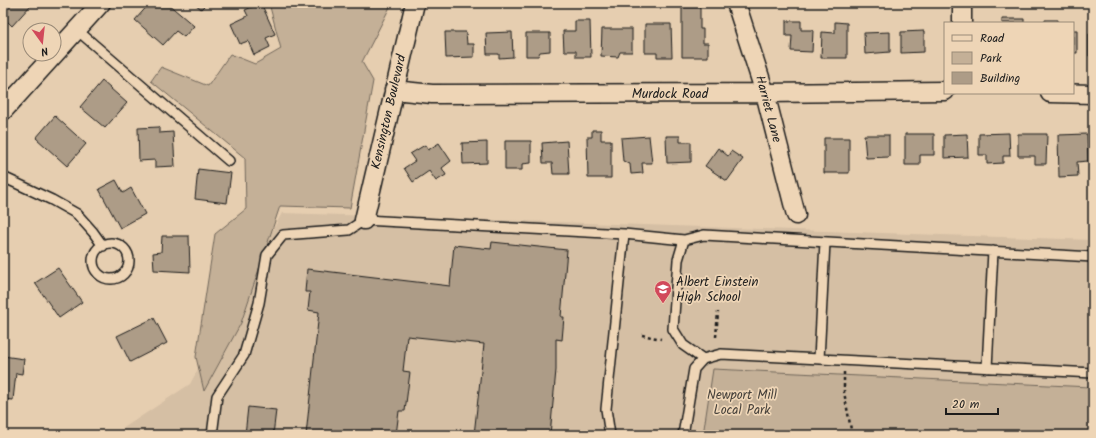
<svg xmlns="http://www.w3.org/2000/svg" width="1096" height="438" font-family="Kalam,sans-serif">
  <style>
    .built { fill: #d5bfa4 }
    .green { fill: #c4b097; stroke: #70665a }
    .building { fill: #ad9c87; stroke: #1c1c1c }
    .lines { fill: none; stroke-linecap: round; stroke-linejoin: round }
    .lane-casing { stroke: #1c1c1c; stroke-width: 12 }
    .street-casing { stroke: #1c1c1c; stroke-width: 21 }
    .path { stroke: #1c1c1c; stroke-width: 2.5; stroke-dasharray: 3 3; stroke-linecap: butt }
    .lane { stroke: #eed5b6; stroke-width: 9 }
    .street { stroke: #eed5b6; stroke-width: 18 }
    .labels { text-anchor: middle; dominant-baseline: central; stroke-width: 3.5; stroke-linejoin: round; paint-order: stroke }
    .street-label { font-size: 13px; fill: #1c1c1c; stroke: #eed5b6 }
    .poi-label { font-size: 13px; fill: #1c1c1c; stroke: #eed5b6; text-anchor: start }
    .park-label { font-size: 13px; fill: #46413b; stroke: #eed5b6 }
  </style>
  <rect width="100%" height="100%" fill="#e6ceb0"/>
  <filter id="ink" filterUnits="userSpaceOnUse"><feTurbulence type="fractalNoise" baseFrequency=".025" numOctaves="2"/><feDisplacementMap in="SourceGraphic" scale="8" xChannelSelector="R" yChannelSelector="G"/><feConvolveMatrix kernelMatrix="1 2 1 2 8 2 1 2 1" color-interpolation-filters="sRGB"/></filter>
  <g filter="url(#ink)">
    <path class="built" d="M282 213 1093 240V379H1092L1090 387 714 369 703 435H113L190 384Z"/>
    <path class="green" d="M269 3H392L362 62 373 81 350 208 280 206 241 323 204 391 196 357 215 234 246 209 245 158 151 81 161 67 208 86 230 54 255 64 281 49Z
      M713 369 1090 387 1092 379H1093V435H703Z"/>
    <path class="building" d="M3 3H29L31 5 12 26 3 17Z
      M150 3H167L194 26 184 37 176 31 163 45 135 20Z
      M194 3H207L201 9Z
      M261 3 275 34 266 38 270 47 254 55 248 41 240 44 231 24 248 16 245 10Z
      M682 7H700V29H703V43H708V57H682Z
      M1002 19H1024V23H1002Z
      M1045 20H1057V23H1045Z
      M575 21H590L591 57H576V51H564L563 31H575Z
      M786 21H801V30H813L812 52 791 51 792 36H786Z
      M835 22 847 23V58H821L822 32 835 33Z
      M645 24H671L672 57H657V53H645Z
      M602 29H632V52H620L618 57 601 56Z
      M1073 30H1077V53H1073Z
      M924 31V52L901 53V32Z
      M445 32H466L467 44H474V57L446 58Z
      M512 32 513 57 499 58V54H487L486 33Z
      M890 32V52L865 54 864 33Z
      M526 33H550V51L540 52 538 56H526Z
      M1089 34H1093V56H1089Z
      M102 81 127 103 105 128 80 107Z
      M55 116 86 144 67 166 36 138Z
      M159 127V133L173 132 175 166 155 167V160L139 161 138 128Z
      M592 130H601V140H611V178H588L587 137H592Z
      M1009 133 1010 156H1003V163L987 164V155H979V134Z
      M905 134H934V155H920V165H905Z
      M967 134 968 157 944 158V135Z
      M1018 134H1047L1046 164H1035V156H1018Z
      M1087 134 1088 161 1077 162 1078 176 1059 177 1058 135Z
      M864 135H889V157L866 158Z
      M649 136 652 163H642L643 173 631 174 630 164 623 161 621 138Z
      M666 136H680V142H691V162L667 163Z
      M824 138H849V173H824Z
      M505 141H531V163L522 164V170H505Z
      M567 141 569 174H553L552 163H543L542 143Z
      M487 142V163L463 164 462 143Z
      M439 143 451 161 442 168 446 175 436 181 429 171 413 182 404 168 415 161 410 154 425 145 428 150Z
      M718 148 728 156 731 151 743 159 727 181 705 166Z
      M198 169 231 173 227 203 195 199Z
      M116 180 123 193 131 188 145 214 120 228 99 189Z
      M162 236H189L190 272 154 270 153 253 161 252Z
      M492 242 567 250 561 317H564L562 340 556 339V370L550 435H474L484 344 407 336 403 371 410 372 405 411H399L396 435H306L319 312 308 310 310 292H305L307 269 450 286 454 245 491 249Z
      M58 268 82 302 59 318 35 283Z
      M154 318 167 343 130 362 117 336Z
      M3 356 24 359 22 374 16 373 13 400 3 399Z
      M248 407 276 410 273 435H245Z"/>
    <g class="lines">
      <defs>
        <path id="lane" d="M77 30 229 161
          M3 177 52 200 77 214 93 232 103 246
          M624 234 684 240
          M93 261a18 18 0 1 1 36 0a18 18 0 1 1-36 0Z
          M1093 257 704 235 684 240 678 260 673 329 683 345 703 359 721 354 1093 373
          M819 359 825 242
          M987 368 993 251
          M212 435 217 396 244 355 259 303 267 255 283 235 349 230 364 220 624 234 606 409 610 435
          M683 435 694 369 703 359"/>
        <path id="street" d="M736 3 765 93 796 215
          M962 23V3
          M394 90 432 94 765 93 945 91
          M1050 93 1093 94
          M3 111 101 3
          M364 220 415 3"/>
      </defs>
      <use href="#lane" class="lane-casing"/>
      <use href="#street" class="street-casing"/>
      <path class="path" d="M642 335 661 339
        M716 337 718 312
        M844 372V392L852 435"/>
      <use href="#lane" class="lane"/>
      <use href="#street" class="street"/>
    </g>
  </g>
  <defs>
    <symbol id="school-pin" viewBox="-11 -11 22 30"><path d="M0 17L-7.5 6A9.5 9.5 0 1 1 7.5 6Z" fill="#d1495b" stroke="#eed5b6"/><path d="M0-5L7-2L0 1L-7-2ZM-4 1L0 2.5L4 1V4Q0 6-4 4Z" fill="#fff"/></symbol>
  </defs>
  <g fill-rule="evenodd">
    <use href="#school-pin" x="653" y="279" width="20" height="27"/>
  </g>
  <g class="labels">
    <g class="street-label">
      <text x="670" y="94">Murdock Road</text>
      <text transform="translate(768 109) rotate(75)">Harriet Lane</text>
      <text transform="translate(389 112) rotate(-77)">Kensington Boulevard</text>
    </g>
    <g class="poi-label">
      <text x="676" y="282">Albert Einstein<tspan x="676" dy="15">High School</tspan></text>
    </g>
    <g class="park-label">
      <text x="742" y="395">Newport Mill<tspan x="742" dy="15">Local Park</tspan></text>
    </g>
  </g>
  <rect width="1096" height="438" fill="none" stroke="#eed5b6" stroke-width="16"/>
  <rect x="8" y="8" width="1080" height="422" fill="none" stroke="#1c1c1c" stroke-width="1.5" filter="url(#ink)"/>
  <rect x="944" y="22" width="130" height="72" fill="#eed5b6" stroke="#9a8b78"/>
  <rect x="952" y="35" width="20" height="6" fill="#eed5b6" stroke="#9a8b78"/>
  <text x="980" y="42" font-size="12" fill="#1c1c1c">Road</text>
  <rect x="952" y="52" width="20" height="12" fill="#c4b097" stroke="#9a8b78"/>
  <text x="980" y="62" font-size="12" fill="#1c1c1c">Park</text>
  <rect x="952" y="72" width="20" height="12" fill="#ad9c87" stroke="#9a8b78"/>
  <text x="980" y="82" font-size="12" fill="#1c1c1c">Building</text>
  <g transform="translate(42 42) rotate(165)"><circle r="19" fill="#eed5b6" stroke="#9a8b78"/>
  <path d="M0-3L7 15L0 10L-7 15Z" fill="#d1495b"/>
  <text y="-6" font-size="11" font-weight="bold" text-anchor="middle" fill="#1c1c1c">N</text>
  </g>
  <path d="M946 408v6h52v-6" fill="none" stroke="#1c1c1c" stroke-width="2"/>
  <text x="952" y="408" font-size="12" fill="#1c1c1c" stroke="#eed5b6" stroke-width="3" paint-order="stroke">20 m</text>
</svg>
